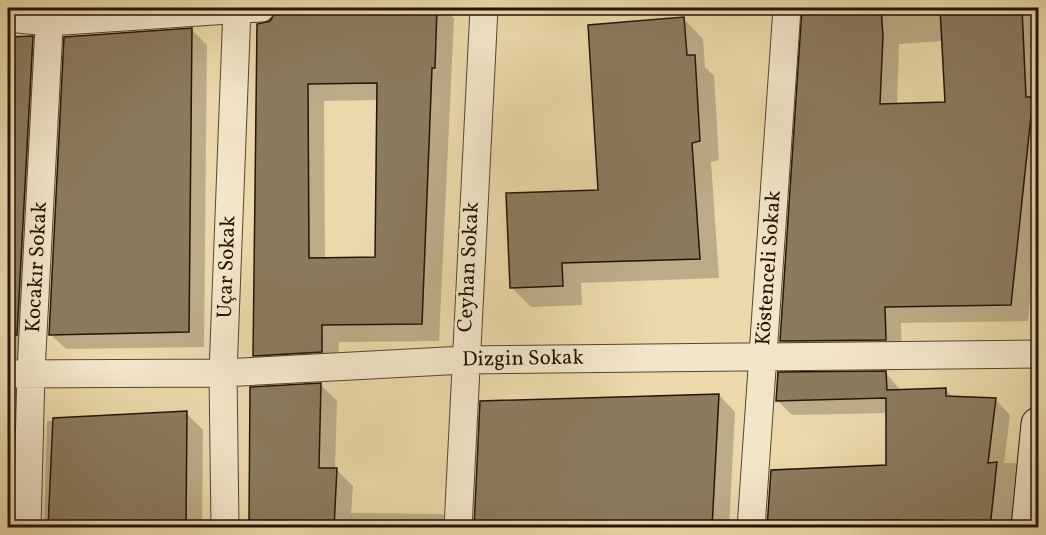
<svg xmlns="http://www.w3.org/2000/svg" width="1046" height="535" font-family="Vollkorn,serif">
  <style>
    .shadow { fill: #0003; fill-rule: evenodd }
    .building { fill: #8b7b5d; stroke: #231508; stroke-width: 1.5; fill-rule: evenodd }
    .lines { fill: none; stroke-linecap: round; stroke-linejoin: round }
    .minor-casing { stroke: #554631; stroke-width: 29 }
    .secondary-casing { stroke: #231508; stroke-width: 35 }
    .minor { stroke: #f2e6c8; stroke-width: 27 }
    .secondary { stroke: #f2e6c8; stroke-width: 33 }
    .labels { text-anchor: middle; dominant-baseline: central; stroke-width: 5; stroke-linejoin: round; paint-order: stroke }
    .street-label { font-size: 21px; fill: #231508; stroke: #f2e6c8 }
  </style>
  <rect width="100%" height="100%" fill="#ebd9ab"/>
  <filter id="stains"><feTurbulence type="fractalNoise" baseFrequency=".00333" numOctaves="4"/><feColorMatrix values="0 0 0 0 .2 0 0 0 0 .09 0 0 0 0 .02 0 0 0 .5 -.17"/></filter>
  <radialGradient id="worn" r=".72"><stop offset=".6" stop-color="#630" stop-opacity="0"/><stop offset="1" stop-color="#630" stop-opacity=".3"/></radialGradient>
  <path class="shadow" d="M364 8H444L454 18 439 341 339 342 338 368 272 372 255 355 259 25 365 12ZM378 100 377 258 325 259 324 101Z
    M804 8 1038 9V231L1037 228 1028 321 901 323 902 356 798 357 781 340ZM943 41 946 104 897 105 899 44Z
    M684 19 703 39 705 67 714 76 719 160 711 162 719 278 581 283 582 305 531 307 511 287 599 191Z
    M192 30 207 45 204 347 66 349 50 334Z
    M32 38 52 57 25 359H8V39Z
    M886 373 901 391 945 389 954 398 995 399 1010 415 1004 463H1015L1030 478 1025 528H768L888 467V413L792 415 777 400Z
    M321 385 337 401 335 468 353 486 351 513 442 514 456 528H252Z
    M719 395 735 412 729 528H475Z
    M186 413 203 430 202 528H44L47 421Z
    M8 422H13L31 439 28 528H8Z"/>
  <path class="building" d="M323 8H437L435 68H432L422 324 322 325V352L253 356 257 24 270 21 276 11ZM377 83 375 257 309 258 308 84Z
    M802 8H881L883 36 880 104 945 102 940 8H1022L1026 97H1033L1011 305 885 307 886 340 780 341Z
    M684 17 687 55H695L700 141 692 143 700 259 562 263 563 286 510 288 506 193 598 190 588 25Z
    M192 28 189 332 49 335 64 37Z
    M33 36 17 335H8V37Z
    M886 371 887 390 946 388V396L996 398 988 463 997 462 990 528H907L901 520 850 521V528H767L771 470 886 465V398L776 401 778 372Z
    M321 383 319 468H337L334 528H251V520H249L250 387Z
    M719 394 712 528H474L480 401Z
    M187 411 186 528H48L53 418Z"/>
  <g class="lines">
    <defs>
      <path id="minor" d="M8 18 49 22 261 8
        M8 374 223 373 464 360 1038 354
        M27 528 31 372 50 8
        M225 528 223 373 237 8
        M458 528 484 8
        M751 528 787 8"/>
      <path id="secondary" d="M1028 528 1038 424"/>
    </defs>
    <use href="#minor" class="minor-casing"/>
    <use href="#secondary" class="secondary-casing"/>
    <use href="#minor" class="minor"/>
    <use href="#secondary" class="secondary"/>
  </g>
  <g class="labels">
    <g class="street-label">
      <text transform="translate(37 267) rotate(-87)">Kocakır Sokak</text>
      <text transform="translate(227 267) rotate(-88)">Uçar Sokak</text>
      <text transform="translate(469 267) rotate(-87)">Ceyhan Sokak</text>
      <text transform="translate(769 268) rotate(-86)">Köstenceli Sokak</text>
      <text transform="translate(523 359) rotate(-1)">Dizgin Sokak</text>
    </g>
  </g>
  <rect width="1046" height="535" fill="none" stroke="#ebd9ab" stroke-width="30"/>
  <rect x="9" y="9" width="1028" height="517" fill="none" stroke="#231508" stroke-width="3"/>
  <rect x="15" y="15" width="1016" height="505" fill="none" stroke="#231508" stroke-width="1.5"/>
  <rect width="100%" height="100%" filter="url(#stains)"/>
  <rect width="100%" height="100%" fill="url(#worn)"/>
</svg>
